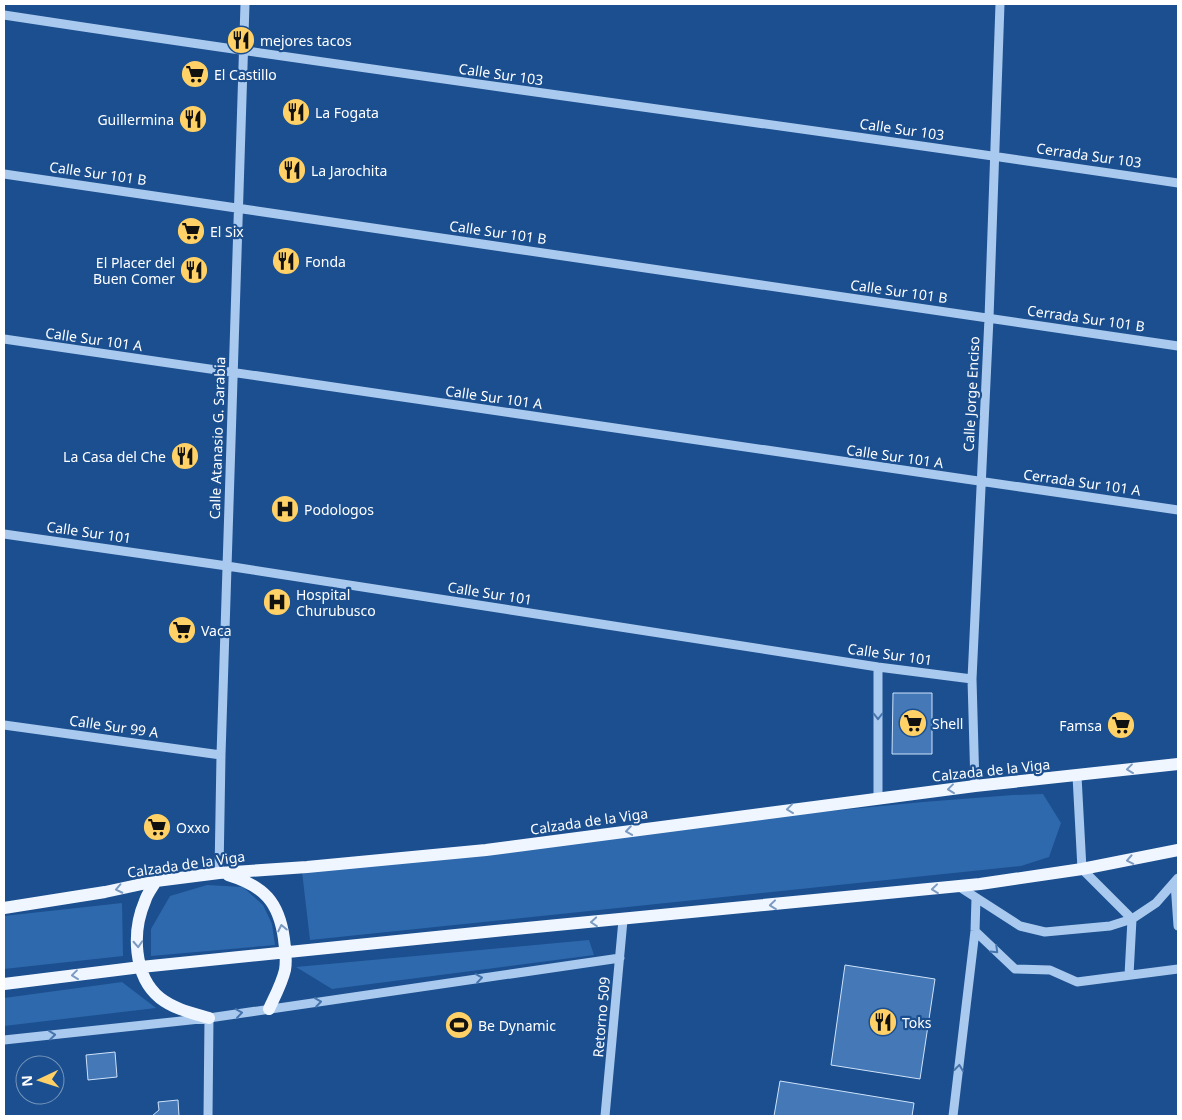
<svg xmlns="http://www.w3.org/2000/svg" width="1182" height="1120" font-family="'Noto Sans',sans-serif">
  <style>
    .green { fill: #2e69ad }
    .building { fill: #4478b7; stroke: #cfe3fa }
    .lines { fill: none; stroke-linecap: round; stroke-linejoin: round }
    .minor { stroke: #a9c9ee; stroke-width: 9 }
    .major { stroke: #f0f6ff; stroke-width: 12 }
    .oneway { stroke: #4674ac }
    .oneway2 { stroke: #7b9ac1 }
    .labels { text-anchor: middle; dominant-baseline: central; stroke-width: 4.5; stroke-linejoin: round; paint-order: stroke }
    .poi-label { font-size: 14px; fill: #fff; stroke: #1b4f8f; text-anchor: start }
    .street-label { font-size: 14px; fill: #fff; stroke: #1b4f8f }
  </style>
  <rect width="100%" height="100%" fill="#1b4f8f"/>
  <path class="green" d="M1043 794 1061 823 1049 857 1021 866 310 940 301 863 923 802 1013 795Z
    M207 885 243 887 263 905 272 924 275 945 151 956V929L170 896Z
    M122 903 123 956 4 969V916Z
    M589 940 594 955 332 989 296 967Z
    M122 982 156 1008 4 1026V998Z"/>
  <path class="building" d="M893 693H932V754H892Z
    M845 965 935 979 920 1079 831 1065Z
    M115 1052 117 1077 88 1080 86 1055Z
    M780 1081 914 1103 912 1116H774Z
    M178 1100 179 1116H152L159 1110 158 1102Z"/>
  <g class="lines">
    <path class="minor" d="M4 15C395 75 787 125 1178 183
      M4 174 1178 346
      M4 339 1178 510
      M4 534 227 566 878 667 972 679
      M878 667V798
      M4 725 221 755
      M1077 776 1082 869 1132 919 1129 975
      M975 786 972 679 989 318 1000 4
      M219 873 221 755 245 4
      M1175 883 1178 926
      M958 886 1020 926 1045 932 1110 926 1132 919 1156 903 1178 878
      M975 931 1015 969 1050 970 1077 982 1178 969
      M4 1040 209 1018 620 958
      M208 1116 209 1018
      M605 1116 623 920
      M953 1116 975 931 976 898"/>
    <path class="major" d="M228 875C264 886 279 902 284 939 285 949 287 959 285 970 282 983 275 996 269 1009
      M156 881C152 888 147 894 145 901 132 931 133 976 160 998 174 1009 192 1013 209 1018
      M4 908 105 892 156 881 219 873 307 867 486 850 975 786 1178 764
      M4 984 141 967 495 931 980 884 1082 869 1178 850"/>
  </g>
  <defs><path id="oneway-chevron" d="M-2-3.5L2.5 0L-2 3.5" fill="none" stroke-width="1.6" stroke-linecap="round" stroke-linejoin="round" transform="scale(1.25)"/></defs>
  <g class="oneway">
    <use href="#oneway-chevron" transform="translate(878 716) rotate(90)"/>
    <use href="#oneway-chevron" transform="translate(995 950) rotate(44)"/>
    <use href="#oneway-chevron" transform="translate(479 978) rotate(-8)"/>
    <use href="#oneway-chevron" transform="translate(318 1002) rotate(-8)"/>
    <use href="#oneway-chevron" transform="translate(239 1013) rotate(-8)"/>
    <use href="#oneway-chevron" transform="translate(52 1035) rotate(-6)"/>
    <use href="#oneway-chevron" transform="translate(959 1068) rotate(-83)"/>
  </g>
  <g class="oneway2">
    <use href="#oneway-chevron" transform="translate(1130 769) rotate(173)"/>
    <use href="#oneway-chevron" transform="translate(951 789) rotate(173)"/>
    <use href="#oneway-chevron" transform="translate(790 809) rotate(173)"/>
    <use href="#oneway-chevron" transform="translate(629 831) rotate(172)"/>
    <use href="#oneway-chevron" transform="translate(1130 860) rotate(169)"/>
    <use href="#oneway-chevron" transform="translate(119 889) rotate(168)"/>
    <use href="#oneway-chevron" transform="translate(935 889) rotate(174)"/>
    <use href="#oneway-chevron" transform="translate(773 905) rotate(174)"/>
    <use href="#oneway-chevron" transform="translate(594 922) rotate(175)"/>
    <use href="#oneway-chevron" transform="translate(282 928) rotate(-102)"/>
    <use href="#oneway-chevron" transform="translate(138 944) rotate(87)"/>
    <use href="#oneway-chevron" transform="translate(75 975) rotate(173)"/>
  </g>
  <defs>
    <symbol id="restaurant-disc" viewBox="-11 -11 22 22"><circle r="9.5" fill="#ffd166" stroke="#1b4f8f"/><path d="M-5-6h1v4h1v-4h1v4h1v-4h1v5L-1.5 .5V6h-2V.5L-5-1ZM5-6V6H3V1.5H1.5Q1.5-4 5-6Z" fill="#111"/></symbol>
    <symbol id="supermarket-disc" viewBox="-11 -11 22 22"><circle r="9.5" fill="#ffd166" stroke="#1b4f8f"/><path d="M-6-5.5h2.5l.6 2H6L4.5 2H-2.5L-4.4-4H-6ZM-1.5 3.2a1.3 1.3 0 1 0 .1 0ZM3 3.2a1.3 1.3 0 1 0 .1 0Z" fill="#111"/></symbol>
    <symbol id="hospital-disc" viewBox="-11 -11 22 22"><circle r="9.5" fill="#ffd166" stroke="#1b4f8f"/><path d="M-5-5h3v3.5h4V-5h3V5h-3V1.5h-4V5h-3Z" fill="#111"/></symbol>
    <symbol id="stadium-disc" viewBox="-11 -11 22 22"><circle r="9.5" fill="#ffd166" stroke="#1b4f8f"/><path d="M0-5a6.5 5 0 1 0 0 10a6.5 5 0 1 0 0-10ZM-3.5-1.8h7v3.6h-7Z" fill="#111"/></symbol>
  </defs>
  <g fill-rule="evenodd">
    <use href="#restaurant-disc" x="225" y="24" width="32" height="32"/>
    <use href="#supermarket-disc" x="179" y="58" width="32" height="32"/>
    <use href="#restaurant-disc" x="280" y="96" width="32" height="32"/>
    <use href="#restaurant-disc" x="177" y="103" width="32" height="32"/>
    <use href="#restaurant-disc" x="276" y="154" width="32" height="32"/>
    <use href="#supermarket-disc" x="175" y="215" width="32" height="32"/>
    <use href="#restaurant-disc" x="270" y="245" width="32" height="32"/>
    <use href="#restaurant-disc" x="178" y="254" width="32" height="32"/>
    <use href="#restaurant-disc" x="169" y="440" width="32" height="32"/>
    <use href="#hospital-disc" x="269" y="493" width="32" height="32"/>
    <use href="#hospital-disc" x="261" y="586" width="32" height="32"/>
    <use href="#supermarket-disc" x="166" y="614" width="32" height="32"/>
    <use href="#supermarket-disc" x="897" y="707" width="32" height="32"/>
    <use href="#supermarket-disc" x="1105" y="709" width="32" height="32"/>
    <use href="#supermarket-disc" x="141" y="811" width="32" height="32"/>
    <use href="#restaurant-disc" x="867" y="1006" width="32" height="32"/>
    <use href="#stadium-disc" x="443" y="1009" width="32" height="32"/>
  </g>
  <g class="labels">
    <g class="poi-label">
      <text x="260" y="40">mejores tacos</text>
      <text x="214" y="74">El Castillo</text>
      <text x="315" y="112">La Fogata</text>
      <text x="174" y="119" text-anchor="end">Guillermina</text>
      <text x="311" y="170">La Jarochita</text>
      <text x="210" y="231">El Six</text>
      <text x="305" y="261">Fonda</text>
      <text x="175" y="262" text-anchor="end">El Placer del<tspan x="175" dy="16">Buen Comer</tspan></text>
      <text x="166" y="456" text-anchor="end">La Casa del Che</text>
      <text x="304" y="509">Podologos</text>
      <text x="296" y="594">Hospital<tspan x="296" dy="16">Churubusco</tspan></text>
      <text x="201" y="630">Vaca</text>
      <text x="932" y="723">Shell</text>
      <text x="1102" y="725" text-anchor="end">Famsa</text>
      <text x="176" y="827">Oxxo</text>
      <text x="902" y="1022">Toks</text>
      <text x="478" y="1025">Be Dynamic</text>
    </g>
    <g class="street-label">
      <text transform="translate(501 74) rotate(8)">Calle Sur 103</text>
      <text transform="translate(902 129) rotate(8)">Calle Sur 103</text>
      <text transform="translate(1089 155) rotate(8)">Cerrada Sur 103</text>
      <text transform="translate(98 173) rotate(8)">Calle Sur 101 B</text>
      <text transform="translate(498 232) rotate(8)">Calle Sur 101 B</text>
      <text transform="translate(899 291) rotate(8)">Calle Sur 101 B</text>
      <text transform="translate(1086 318) rotate(8)">Cerrada Sur 101 B</text>
      <text transform="translate(94 339) rotate(8)">Calle Sur 101 A</text>
      <text transform="translate(971 394) rotate(-87)">Calle Jorge Enciso</text>
      <text transform="translate(494 397) rotate(8)">Calle Sur 101 A</text>
      <text transform="translate(217 438) rotate(-88)">Calle Atanasio G. Sarabia</text>
      <text transform="translate(895 456) rotate(8)">Calle Sur 101 A</text>
      <text transform="translate(1082 482) rotate(8)">Cerrada Sur 101 A</text>
      <text transform="translate(89 532) rotate(8)">Calle Sur 101</text>
      <text transform="translate(490 593) rotate(9)">Calle Sur 101</text>
      <text transform="translate(890 654) rotate(8)">Calle Sur 101</text>
      <text transform="translate(114 726) rotate(8)">Calle Sur 99 A</text>
      <text transform="translate(991 770) rotate(-6)">Calzada de la Viga</text>
      <text transform="translate(589 821) rotate(-8)">Calzada de la Viga</text>
      <text transform="translate(186 864) rotate(-8)">Calzada de la Viga</text>
      <text transform="translate(601 1017) rotate(-85)">Retorno 509</text>
    </g>
  </g>
  <rect width="1182" height="1120" fill="none" stroke="#ffffff" stroke-width="10"/>
  <g transform="translate(40 1080) rotate(266)"><circle r="24" fill="#1b4f8f" stroke="#7695bc"/>
  <path d="M0-4L9 19L0 12L-9 19Z" fill="#ffd166"/>
  <text y="-8" font-size="14" font-weight="bold" text-anchor="middle" fill="#ffffff">N</text>
  </g>
</svg>
